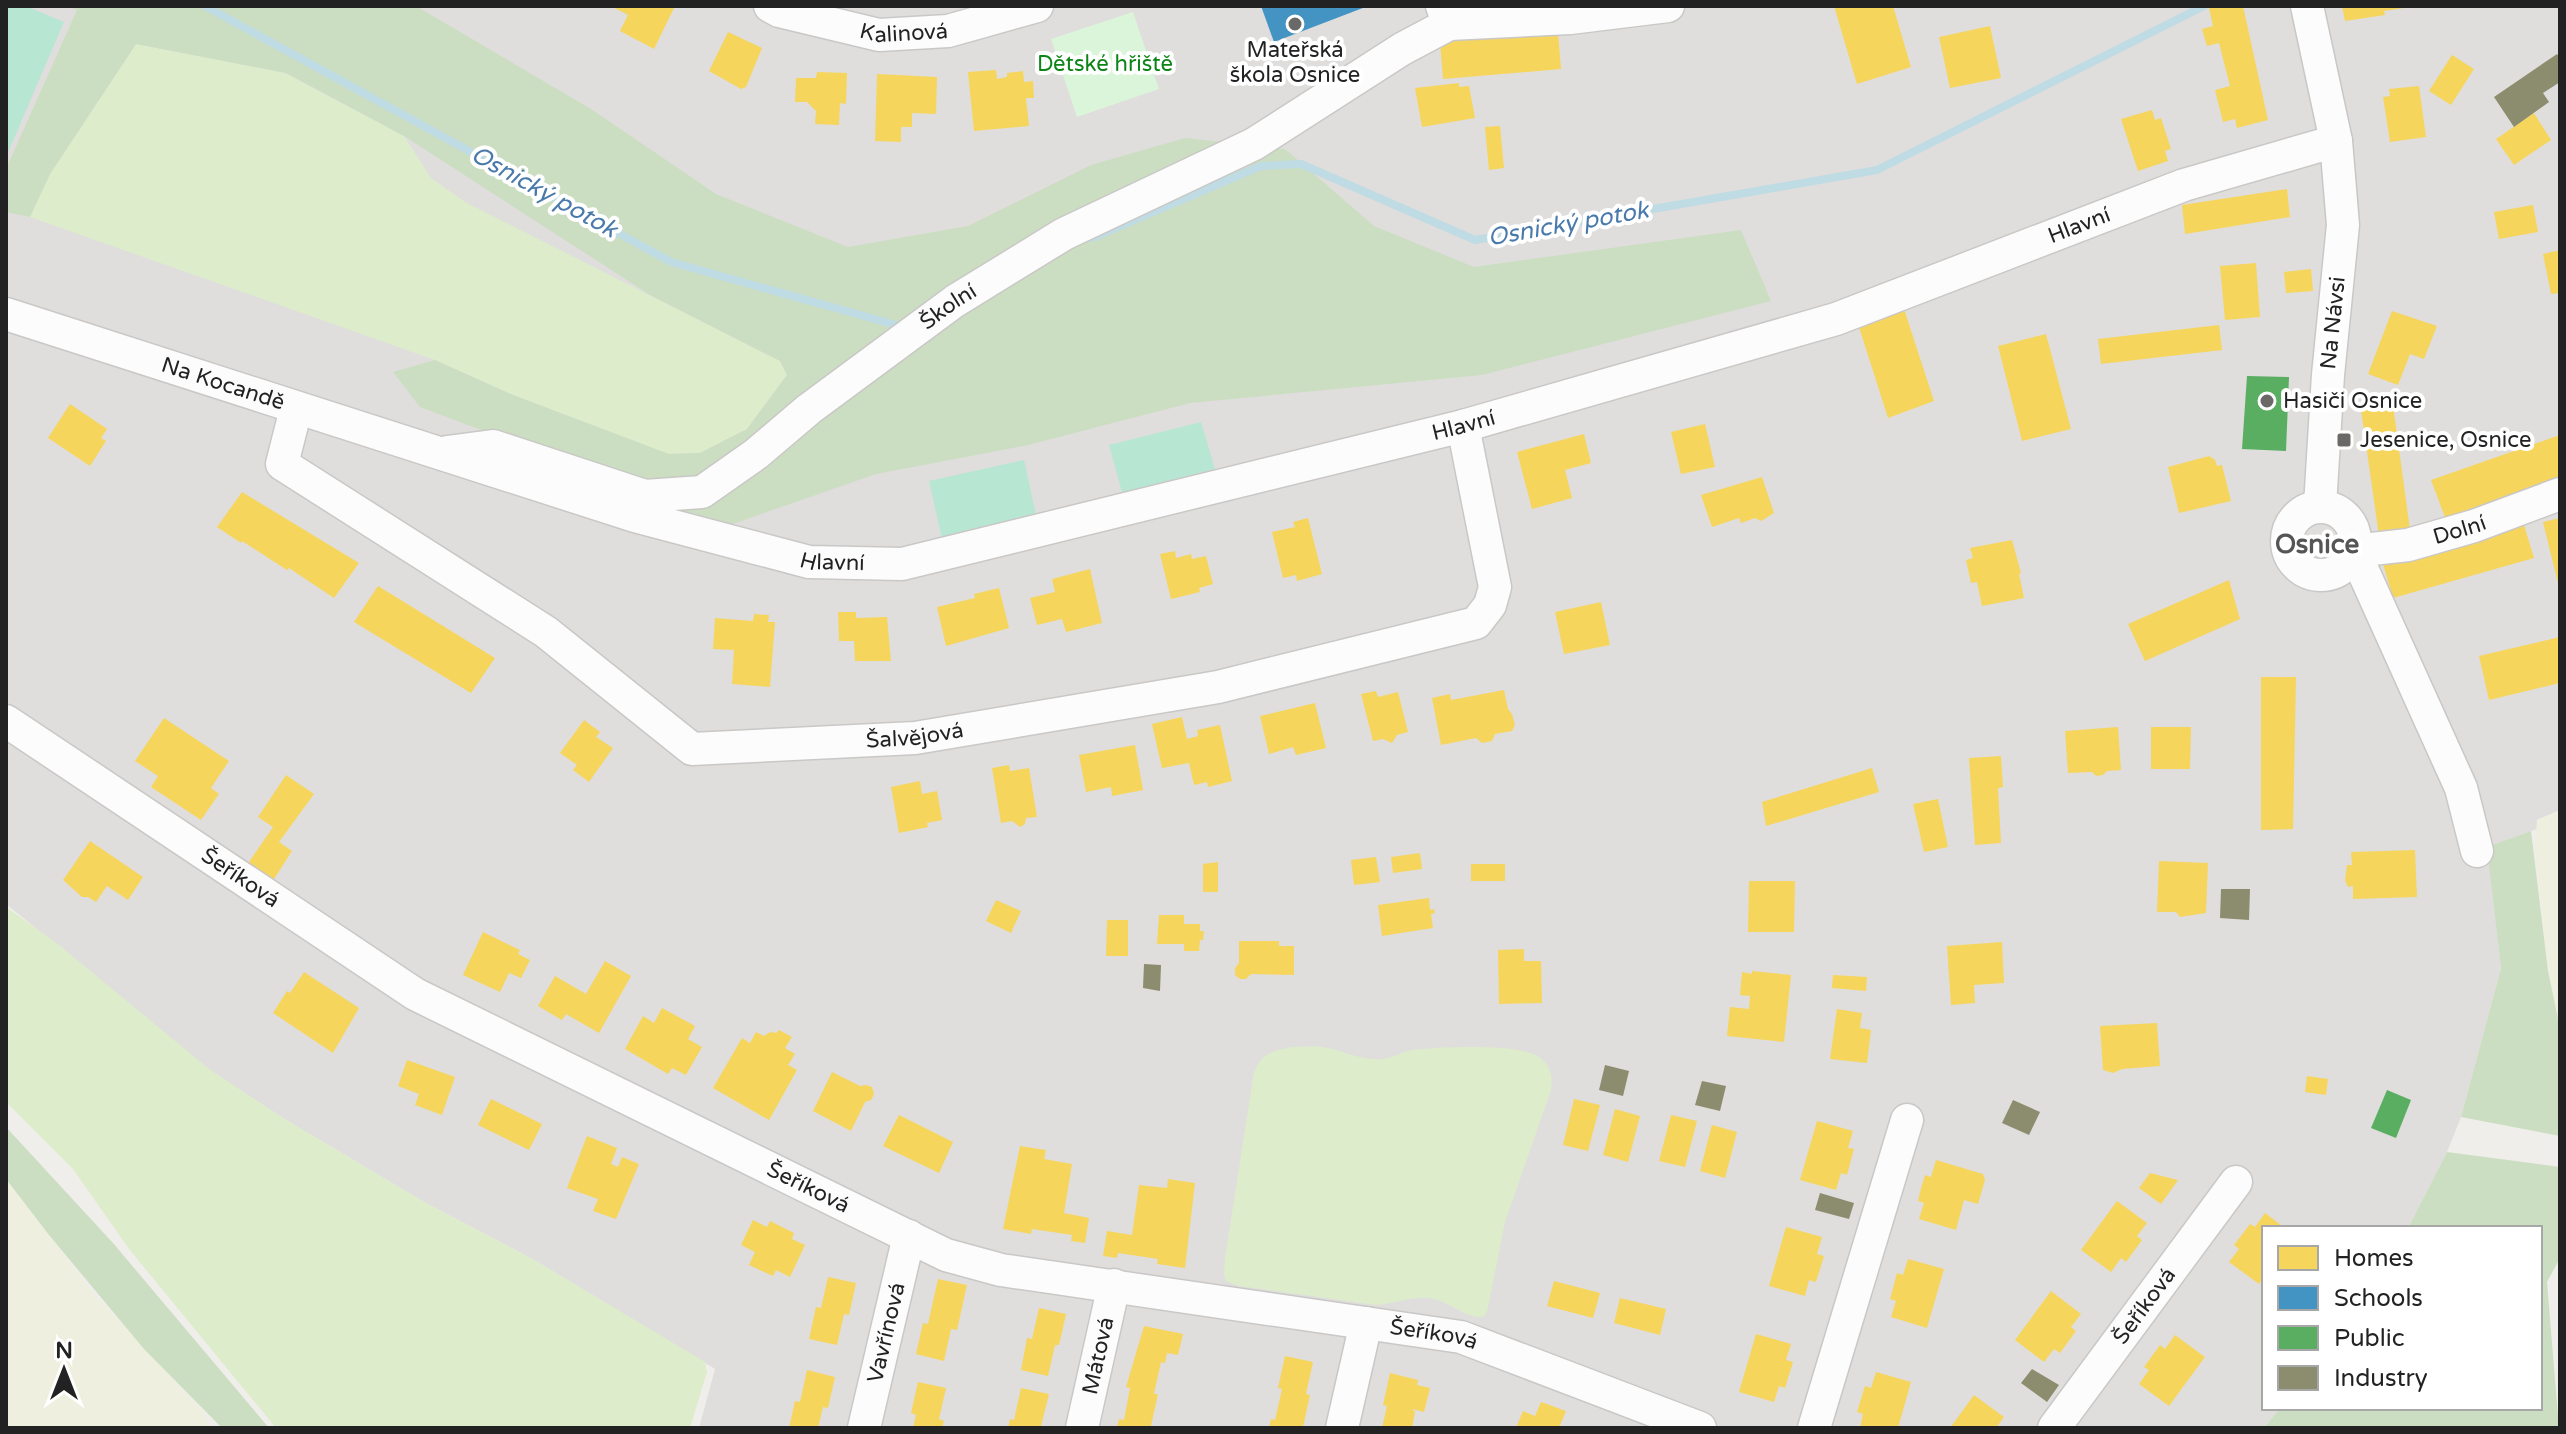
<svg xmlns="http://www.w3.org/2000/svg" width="2566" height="1434" font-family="'Varela Round',sans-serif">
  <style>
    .residential { fill: #dfdedc }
    .farmland { fill: #efefdf }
    .grass { fill: #ddeccb }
    .forest { fill: #cbdec1 }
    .park { fill: #daf5da }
    .pitch { fill: #b7e6d2 }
    .homes { fill: #f6d55c }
    .schools { fill: #4393c3 }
    .public { fill: #5aae61 }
    .industry { fill: #8c8c6e }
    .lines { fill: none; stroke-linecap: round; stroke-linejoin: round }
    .stream { stroke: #bfdbe3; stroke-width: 8 }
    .minor-casing { stroke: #c9c8c7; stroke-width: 35 }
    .minor { stroke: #fdfcfc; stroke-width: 32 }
    .poi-dot { fill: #6a6968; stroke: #fff; stroke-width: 3 }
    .labels { text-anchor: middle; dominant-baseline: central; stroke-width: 8; stroke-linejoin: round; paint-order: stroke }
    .street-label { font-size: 22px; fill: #222; stroke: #fff }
    .poi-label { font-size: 22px; fill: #222; stroke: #fff; text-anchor: start }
    .park-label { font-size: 22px; fill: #0c8416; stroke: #fff }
    .water-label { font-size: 24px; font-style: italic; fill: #4a7aab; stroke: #fff }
    .quarter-label { font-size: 26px; font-weight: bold; fill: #555; stroke: #fff }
  </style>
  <rect width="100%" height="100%" fill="#f0eeeb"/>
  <path class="residential" d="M6 6H2560V810L2537 820V829L2488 847 2501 968 2461 1117 2447 1152 2408 1228H2264V1408H2280L2264 1428H699L715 1369 536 1261 424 1202 286 1120 209 1070 6 904Z"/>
  <path class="farmland" d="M2560 810V1028L2548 971 2535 846 2537 820Z
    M6 1179 90 1289 203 1412 211 1428H6Z"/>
  <path class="grass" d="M136 44 285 73 404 136 431 178 465 202 780 361 787 375 747 429 700 453 668 454 513 395 435 360 30 217 50 174Z
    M6 907 59 945 209 1069 286 1120 424 1202 536 1261 705 1362 707 1372 690 1428H276L129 1249 73 1169 6 1102Z
    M1291 1047C1301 1047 1312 1046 1322 1047 1342 1050 1361 1061 1382 1059 1393 1058 1402 1052 1412 1050 1436 1047 1521 1043 1539 1057 1551 1066 1553 1077 1551 1090L1505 1222 1487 1312 1483 1317C1462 1318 1450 1300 1428 1298 1414 1296 1393 1304 1376 1305L1239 1286 1226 1281 1224 1275 1225 1258 1254 1072C1263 1052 1271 1052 1291 1047Z"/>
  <path class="forest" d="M67 6H416L591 109 716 194 848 247 968 226 1091 165 1185 138 1285 149 1374 226 1474 267 1741 230 1771 301 1482 375 1190 403 1028 445 876 474 724 527 685 514 607 477 420 407 393 372 435 360 513 395 669 454 700 453 747 429 787 375 780 361 650 295 404 136 286 73 136 44 50 174 30 217 6 212V169L77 10Z
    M2531 831 2548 971 2560 1028V1136L2461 1117 2501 968 2487 847Z
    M6 1127 113 1243 269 1428H222L144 1349 49 1235 6 1179Z
    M2447 1152 2560 1167V1258L2547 1282 2559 1428H2264L2280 1408H2540V1228H2408Z"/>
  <path class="park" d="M1133 12 1159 89 1077 117 1051 39Z"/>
  <path class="pitch" d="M6 6H26L64 22 6 157Z
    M1201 422 1215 469 1123 496 1109 445Z
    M1024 460 1036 515 942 539 929 481Z"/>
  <path class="homes" d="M611 6H675L654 49 620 31 628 15Z
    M1834 6H1893L1911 67 1857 84Z
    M2215 6H2243L2268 120 2237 128 2235 119 2223 122 2215 90 2230 86 2219 43 2207 46 2202 29 2213 26 2209 8Z
    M2342 6H2403L2404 8 2384 11 2385 15 2345 21Z
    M1990 26 2001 78 1950 88 1939 37Z
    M728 32 762 48 746 87 741 89 709 71Z
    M1558 32 1561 69 1443 79 1440 42Z
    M2452 55 2474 69 2451 105 2429 91Z
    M996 70 997 79 1007 77V73L1023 71 1024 82 1033 81 1034 98H1026L1029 126 974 131 968 72Z
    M817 72 847 73 846 104 840 103 839 125 815 124 816 111 807 102H795L796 78H816Z
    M877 74 937 77 936 114 912 113V127H901V142L875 141Z
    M1459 83V87L1469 86 1475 118 1422 127 1415 88Z
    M2419 86 2426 137 2390 142 2383 97 2390 96 2389 89Z
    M2152 110 2155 120 2161 118 2171 149 2165 151 2168 161 2138 171 2121 119Z
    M2534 113 2551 140 2514 165 2496 139Z
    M1500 126 1504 168 1489 170 1485 127Z
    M2287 189 2290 217 2185 234 2182 205Z
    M2533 205 2538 232 2499 239 2494 212Z
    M2560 250V293L2551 294 2543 254Z
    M2256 263 2260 317 2225 320 2220 266Z
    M2311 269 2313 291 2286 293 2284 272Z
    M1904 309 1934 401 1888 418 1858 324Z
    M2392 311 2437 326 2424 359 2410 354 2398 385 2368 374Z
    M2219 325 2222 350 2101 364 2098 339Z
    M2046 334 2071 429 2022 441 1998 346Z
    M70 404 107 429 101 438 106 441 90 466 48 438Z
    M2393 405 2410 530 2379 536 2361 410Z
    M1705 424 1715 467 1681 474 1671 432Z
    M1584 434 1591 463 1565 470 1572 498 1532 509 1517 452Z
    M2560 435V480L2446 520 2431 480Z
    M2209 456 2215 460 2217 466 2222 465 2231 501 2179 513 2168 467Z
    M1762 477 1774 513 1761 521 1755 518 1741 523 1739 518 1712 527 1701 495Z
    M242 492 359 563 334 598 289 568 287 570 242 541 241 543 217 527Z
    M1308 518 1322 574 1297 581 1296 575 1283 578 1272 532 1295 527 1293 522Z
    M2560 518V587H2559L2543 522Z
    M2524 525 2534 558 2393 598 2383 564Z
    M2012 540 2021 573 2019 574 2024 598 1982 606 1977 582 1971 583 1966 560 1973 558 1970 548Z
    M1175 551 1176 558 1191 554 1192 559 1206 556 1213 584 1199 588 1200 592 1171 599 1160 554Z
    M1090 569 1102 623 1066 632 1062 619 1037 625 1030 598 1055 592 1052 579Z
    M2229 580 2240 619 2145 661 2128 624Z
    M378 586 495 658 471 693 354 622Z
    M999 588 1009 628 946 646 937 607 975 598 974 594Z
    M1601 602 1610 645 1564 654 1555 612Z
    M838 612H856V618L887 617 891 661H855L854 641H839Z
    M754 614 769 615 768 622H775L770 687 732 684 734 650 713 649 715 618 753 621Z
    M2560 637V683L2489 700 2479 656Z
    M2261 677H2296L2293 829 2261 830Z
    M1504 690 1508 709 1512 714 1515 725 1512 731 1495 734 1492 741 1482 743 1476 738 1441 745 1432 698 1450 694 1451 700Z
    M1376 691 1378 697 1398 692 1408 732 1397 735 1392 743 1383 739 1373 741 1361 694Z
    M1315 703 1326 748 1296 755 1293 747 1269 754 1260 716Z
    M1182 717 1187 739 1198 736 1197 730 1220 725 1232 781 1208 787 1207 782 1194 785 1189 763 1162 768 1152 724Z
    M164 718 229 761 211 788 219 794 201 820 151 787 158 776 135 761Z
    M584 720 600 732 596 737 613 748 589 782 573 770 577 765 560 753Z
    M2118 727 2121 770 2107 771 2103 775 2096 776 2092 772 2068 773 2065 731Z
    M2151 727H2191L2190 769H2151Z
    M1135 745 1143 790 1112 796 1111 787 1086 792 1079 755Z
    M2001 756 2003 787 1998 788 2001 843 1975 845 1969 758Z
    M1009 765 1010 771 1029 768 1037 817 1026 818 1025 824 1020 827 1012 821 1001 823 992 768Z
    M1872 768 1879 792 1766 826 1762 802Z
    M286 775 314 794 279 842 292 851 272 882 247 865 273 827 258 817Z
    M920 781 922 794 937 791 942 820 927 823 928 827 899 833 891 787Z
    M1938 799 1948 847 1924 852 1913 804Z
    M90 841 143 877 128 900 107 886 96 902 88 897H82L63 880Z
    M2415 850 2417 897 2353 899V886L2348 887 2345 880 2347 865H2352L2351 852Z
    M1420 853 1422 869 1393 873 1391 857Z
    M1376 857 1380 882 1354 885 1351 860Z
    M2159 861 2208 863 2206 913 2180 917 2176 912H2157Z
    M1218 862V892H1203V864Z
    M1471 864H1505V881H1471Z
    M1749 881H1795L1794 932H1748Z
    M1429 898 1430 910 1434 909 1435 913 1431 914 1433 928 1382 936 1378 905Z
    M996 900 1021 911 1011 933 986 921Z
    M1159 915H1184V924H1200V931H1204L1203 940H1200L1199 951H1184V944H1157Z
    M1107 920H1128V956H1106Z
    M483 932 520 950 518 954 530 960 521 978 509 973 500 992 463 975Z
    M1239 941H1279V946H1294V975L1251 974 1246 979H1240L1235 975V968L1239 963Z
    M2002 942 2004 983 1974 985 1975 1003 1951 1005 1947 946Z
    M1524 949V961H1541L1542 1003 1499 1004 1498 950Z
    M605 961 631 976 599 1033 566 1014 562 1020 538 1006 555 976 586 994Z
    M1752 971 1791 975 1784 1042 1727 1036 1730 1007 1749 1009 1750 996 1740 995 1742 972 1752 974Z
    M304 972 359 1008 333 1053 273 1013 287 991 290 993Z
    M1833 975 1867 977 1866 991 1832 988Z
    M662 1008 695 1026 688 1039 702 1047 686 1075 672 1068 668 1074 625 1049 643 1016 654 1023Z
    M1837 1009 1862 1013 1860 1028 1871 1030 1867 1063 1830 1059Z
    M2157 1023 2160 1066 2122 1069 2113 1073 2103 1070 2100 1026Z
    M779 1030 792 1037 785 1048 795 1054 788 1065 797 1070 769 1120 713 1088 742 1038 750 1043 756 1032 764 1036 770 1032 776 1033Z
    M407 1060 455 1077 442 1115 415 1105 419 1094 398 1086Z
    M832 1072 860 1086 866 1085 872 1087 874 1094 871 1100 865 1102 851 1131 813 1111Z
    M2307 1076 2328 1079 2326 1095 2305 1092Z
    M491 1099 542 1124 529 1150 478 1125Z
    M1574 1099 1600 1105 1588 1151 1563 1145Z
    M1615 1109 1640 1116 1628 1162 1603 1155Z
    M899 1115 953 1142 939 1173 883 1146Z
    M1671 1115 1697 1121 1685 1167 1659 1161Z
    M1817 1121 1853 1131 1848 1148 1854 1149 1847 1175 1841 1173 1836 1190 1800 1180Z
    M1712 1125 1737 1132 1725 1178 1700 1171Z
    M587 1136 617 1148 611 1164 618 1167 622 1157 639 1164 616 1219 593 1211 598 1199 567 1188Z
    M1020 1146 1046 1150 1044 1159 1072 1164 1064 1213 1089 1218 1085 1243 1071 1241 1072 1235 1032 1229 1031 1234 1003 1229Z
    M1936 1160 1983 1174 1985 1180 1978 1204 1964 1200 1956 1230 1919 1219 1924 1203 1918 1201 1921 1188 1925 1175 1931 1177Z
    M2150 1173 2178 1180 2161 1204 2139 1188Z
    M1168 1179 1195 1183 1185 1268 1157 1264 1158 1259 1118 1253 1117 1258 1103 1256 1107 1231 1132 1235 1139 1185 1167 1188Z
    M2117 1201 2147 1223 2137 1236 2142 1240 2126 1262 2121 1258 2111 1272 2081 1250Z
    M2265 1213 2285 1228H2264V1277L2259 1284 2229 1262 2239 1249 2234 1245 2250 1224 2255 1227Z
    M753 1220 767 1227 770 1221 794 1233 792 1239 805 1245 790 1277 776 1270 773 1276 749 1265 755 1252 741 1245Z
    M1786 1227 1822 1237 1817 1254 1824 1256 1816 1282 1809 1280 1805 1296 1769 1286Z
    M1908 1259 1944 1269 1927 1328 1891 1317 1896 1301 1890 1299 1897 1273 1903 1275Z
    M828 1277 856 1283 849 1315 844 1314 837 1345 809 1339 816 1307 821 1308Z
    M938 1279 967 1285 957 1330 951 1329 944 1361 916 1354 923 1323 928 1324Z
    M1554 1281 1600 1293 1593 1318 1547 1306Z
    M2051 1291 2081 1314 2071 1327 2076 1331 2060 1353 2054 1349 2044 1362 2015 1340Z
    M1620 1298 1666 1309 1660 1335 1614 1323Z
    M1039 1308 1066 1314 1059 1345H1055L1048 1376 1021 1370 1027 1338 1032 1339Z
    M1144 1326 1183 1334 1178 1355 1167 1353 1165 1363 1161 1362 1154 1394H1158L1151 1426 1117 1428 1119 1419 1124 1420 1130 1388 1126 1387Z
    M1756 1334 1791 1344 1786 1360 1793 1362 1785 1388 1779 1386 1774 1402 1739 1392Z
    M2175 1335 2205 1357 2169 1406 2139 1384 2149 1370 2144 1367 2160 1345 2165 1349Z
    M1285 1356 1313 1362 1306 1394 1310 1395 1303 1427 1269 1428 1271 1419 1275 1420 1282 1389 1278 1388Z
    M807 1370 835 1377 828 1408 823 1407 818 1428H789L795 1401 800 1402Z
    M1876 1372 1911 1382 1898 1428H1860L1863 1414 1857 1412 1865 1386 1871 1388Z
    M1390 1373 1418 1380 1417 1385 1430 1388 1424 1412 1412 1409 1415 1412 1412 1428H1382L1387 1406 1383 1405Z
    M918 1382 946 1388 939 1419 944 1421 942 1428H913L916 1415 911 1413Z
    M1021 1388 1049 1394 1041 1426 1008 1428 1010 1419 1014 1420Z
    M1974 1395 2004 1417 1996 1428H1950Z
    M1541 1402 1566 1411 1559 1428H1516L1523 1411 1535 1416Z"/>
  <path class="schools" d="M1261 6H1368L1274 42Z"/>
  <path class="public" d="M2247 376 2289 377 2286 451 2242 449Z
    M2387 1090 2411 1100 2396 1138 2371 1128Z"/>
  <path class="industry" d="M2557 54 2560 58V82L2543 93 2549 102 2514 127 2494 97Z
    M2221 889H2250L2249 920 2220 918Z
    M1144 964 1161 965 1160 991 1143 988Z
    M1605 1065 1629 1071 1623 1096 1599 1090Z
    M1702 1081 1726 1086 1720 1111 1695 1105Z
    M2013 1100 2040 1112 2029 1135 2002 1123Z
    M1820 1193 1854 1203 1849 1219 1815 1210Z
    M2032 1369 2059 1385 2047 1402 2021 1383Z"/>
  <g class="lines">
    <path class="stream" d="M205 6 671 262 903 327
      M1092 238 1261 166 1301 164 1475 240 1877 170 2204 6"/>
    <defs>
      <g id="minor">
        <path id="s1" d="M770 6 779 11 879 35 948 31 1037 6"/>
        <path d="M1442 6 1449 24 1570 18 1668 6"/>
        <path d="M2307 6 2336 141 2343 225 2328 375 2320 506"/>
        <path id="s2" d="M6 314 635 516 809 562 902 564 1463 426 1836 319 2184 185 2336 141"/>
        <path id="s3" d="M296 409 282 464 546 632 692 749 915 738 1218 687 1476 623 1490 605 1495 587 1463 426"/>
        <path id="s4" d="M447 452 493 446 645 496 702 492 756 454 809 409 955 301 1064 234 1254 144 1402 49 1449 24"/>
        <circle cx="2321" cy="541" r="34"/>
        <path d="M2354 551 2461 788 2477 851"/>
        <path id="s5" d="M2354 551 2408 545 2474 526 2560 494"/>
        <path id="s6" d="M6 721 415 994 946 1255 1001 1270 1461 1337 1700 1428"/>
        <path id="s7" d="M864 1428 909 1236"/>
        <path id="s8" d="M1082 1428 1114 1285"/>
        <path d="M1342 1428 1366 1323"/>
        <path d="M1814 1428 1907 1120"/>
        <path id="s9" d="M2054 1428 2236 1182"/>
      </g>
    </defs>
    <use href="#minor" class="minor-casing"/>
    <use href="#minor" class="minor"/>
  </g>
  <g class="poi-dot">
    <circle cx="1295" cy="24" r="8"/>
    <circle cx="2267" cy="401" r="8"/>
    <rect x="2336" y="432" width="16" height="16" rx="4"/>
  </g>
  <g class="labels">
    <g class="street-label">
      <text stroke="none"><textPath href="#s1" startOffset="138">Kalinová</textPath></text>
      <text stroke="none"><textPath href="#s2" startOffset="2160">Hlavní</textPath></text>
      <text stroke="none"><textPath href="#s4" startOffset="572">Školní</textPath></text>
      <text transform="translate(2333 323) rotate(-84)">Na Návsi</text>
      <text stroke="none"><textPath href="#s2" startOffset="228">Na Kocandě</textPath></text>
      <text stroke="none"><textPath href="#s2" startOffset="1512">Hlavní</textPath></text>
      <text stroke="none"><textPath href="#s5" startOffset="108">Dolní</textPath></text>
      <text stroke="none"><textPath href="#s2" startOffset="864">Hlavní</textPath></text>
      <text stroke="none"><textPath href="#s3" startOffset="780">Šalvějová</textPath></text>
      <text stroke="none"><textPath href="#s6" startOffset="282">Šeříková</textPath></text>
      <text stroke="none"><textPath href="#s6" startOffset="930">Šeříková</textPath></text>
      <text stroke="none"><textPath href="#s9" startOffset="152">Šeříková</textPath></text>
      <text stroke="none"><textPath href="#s7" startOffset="98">Vavřínová</textPath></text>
      <text stroke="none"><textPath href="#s6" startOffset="1578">Šeříková</textPath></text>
      <text stroke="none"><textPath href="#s8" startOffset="74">Mátová</textPath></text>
    </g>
    <g class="poi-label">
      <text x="1295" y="50" text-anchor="middle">Mateřská<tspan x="1295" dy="25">škola Osnice</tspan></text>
      <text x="2283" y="401">Hasiči Osnice</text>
      <text x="2360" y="440">Jesenice, Osnice</text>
    </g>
    <g class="park-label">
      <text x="1105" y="64">Dětské hřiště</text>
    </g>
    <g class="water-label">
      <text transform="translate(544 192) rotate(29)">Osnický potok</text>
      <text transform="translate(1568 224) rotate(-10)">Osnický potok</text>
    </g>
    <g class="quarter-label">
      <text x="2317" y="544">Osnice</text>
    </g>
  </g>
  <rect width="2566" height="1434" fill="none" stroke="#222222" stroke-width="16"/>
  <rect x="2262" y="1226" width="280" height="184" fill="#ffffff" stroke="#a7a7a7" stroke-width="2"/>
  <rect x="2278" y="1246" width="40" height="24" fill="#f6d55c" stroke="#a7a7a7" stroke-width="2"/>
  <text x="2334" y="1266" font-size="24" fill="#222222">Homes</text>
  <rect x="2278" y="1286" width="40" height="24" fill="#4393c3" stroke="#a7a7a7" stroke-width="2"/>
  <text x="2334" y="1306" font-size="24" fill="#222222">Schools</text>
  <rect x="2278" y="1326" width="40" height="24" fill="#5aae61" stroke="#a7a7a7" stroke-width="2"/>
  <text x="2334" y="1346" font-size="24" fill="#222222">Public</text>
  <rect x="2278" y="1366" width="40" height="24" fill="#8c8c6e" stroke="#a7a7a7" stroke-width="2"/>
  <text x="2334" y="1386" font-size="24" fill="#222222">Industry</text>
  <g transform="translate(64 1370)" stroke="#ffffff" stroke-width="6" paint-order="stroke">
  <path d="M0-6L14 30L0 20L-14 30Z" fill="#222222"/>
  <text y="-12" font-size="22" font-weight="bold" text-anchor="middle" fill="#222222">N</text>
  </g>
</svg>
